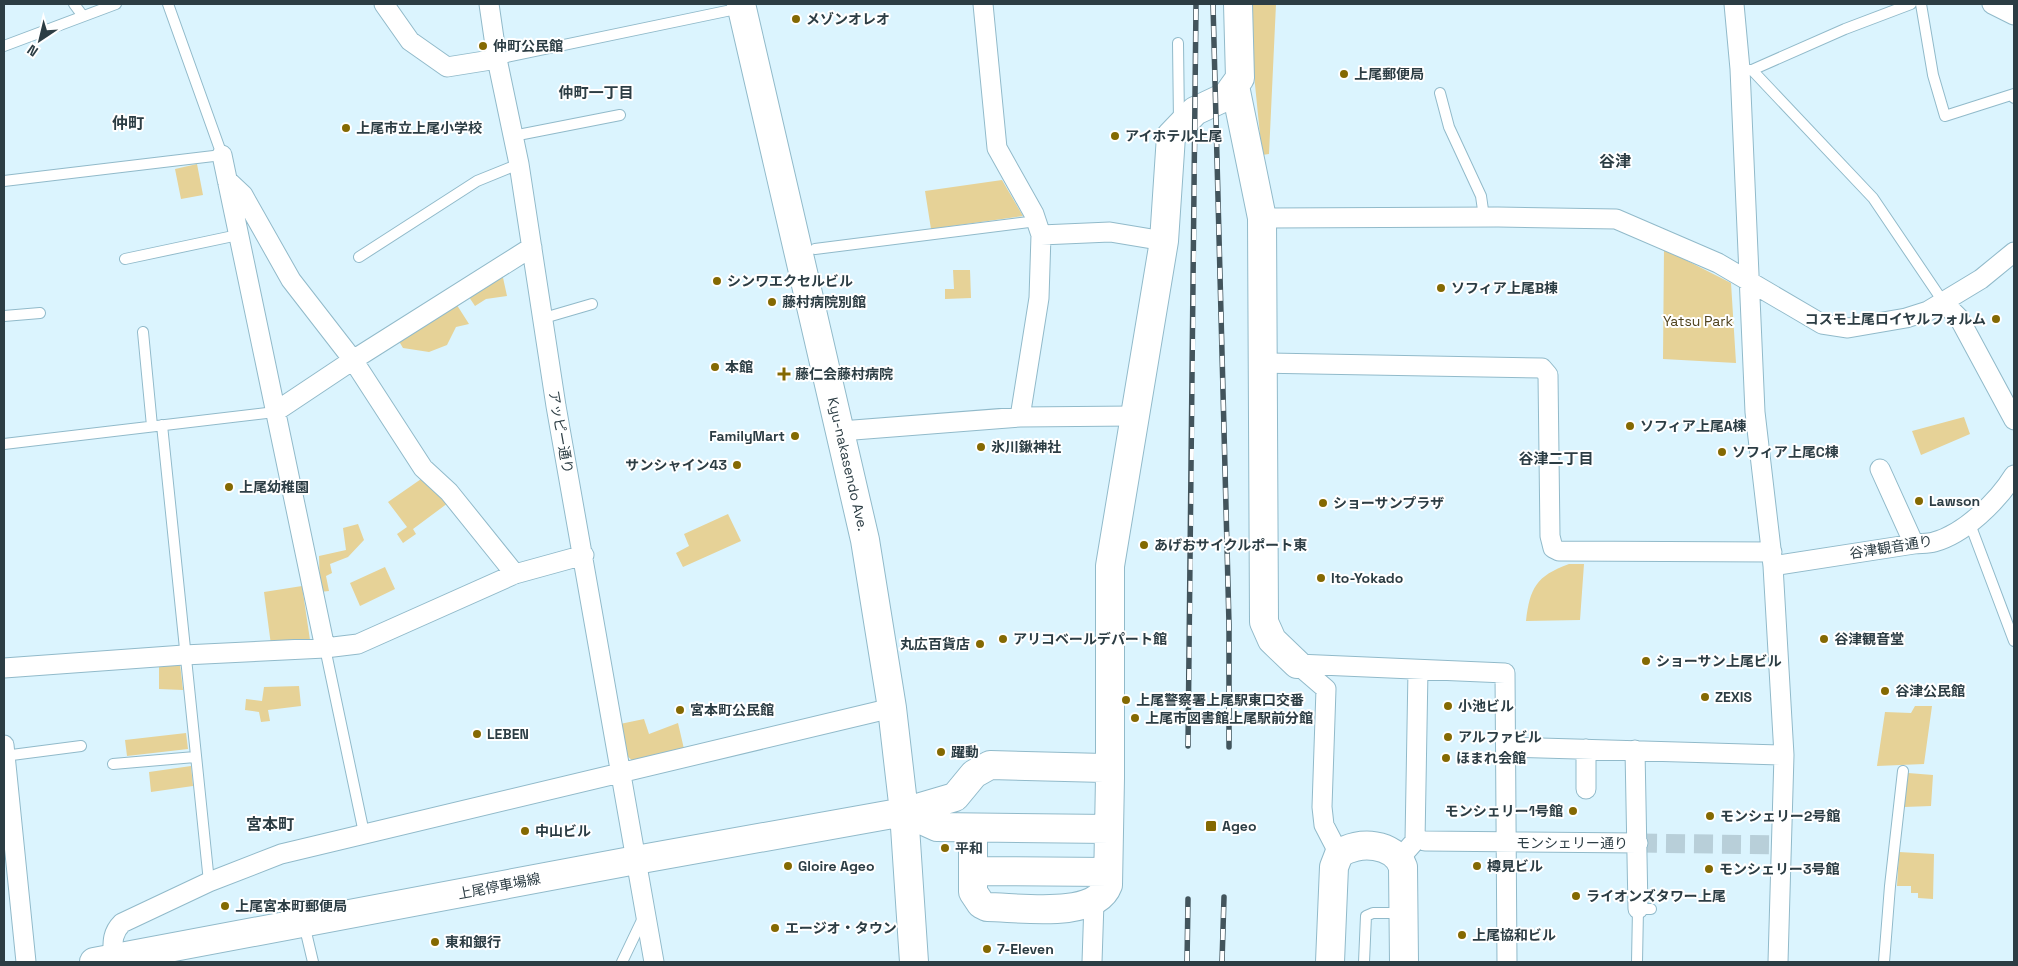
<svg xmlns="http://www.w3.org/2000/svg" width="2018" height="966" font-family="'Space Grotesk','Noto Sans JP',sans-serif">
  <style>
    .green { fill: #e6d297 }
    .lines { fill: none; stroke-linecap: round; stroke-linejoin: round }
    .street-tunnel { stroke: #b8cfd9; stroke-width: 19; stroke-dasharray: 19 9; stroke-linecap: butt }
    .lane-casing { stroke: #91baca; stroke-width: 12 }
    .street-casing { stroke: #91baca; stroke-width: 21 }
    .secondary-casing { stroke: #91baca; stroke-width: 30 }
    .lane { stroke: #fff; stroke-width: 10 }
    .street { stroke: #fff; stroke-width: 19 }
    .secondary { stroke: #fff; stroke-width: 28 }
    .rail-casing { stroke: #42545c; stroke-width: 5.5 }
    .rail { stroke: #fff; stroke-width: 4; stroke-dasharray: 11; stroke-linecap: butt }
    .poi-dot { fill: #846902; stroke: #fff; stroke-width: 2 }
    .labels { text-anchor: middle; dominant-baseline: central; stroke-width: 4; stroke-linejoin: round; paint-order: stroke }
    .poi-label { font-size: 14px; font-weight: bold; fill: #2c3d44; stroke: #fff; text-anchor: start }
    .park-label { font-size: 14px; fill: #50431e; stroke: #fff }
    .street-label { font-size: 14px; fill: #2c3d44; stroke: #fff }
    .neighbourhood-label { font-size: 15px; font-weight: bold; fill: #2c3d44; stroke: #fff }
    .quarter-label { font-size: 16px; font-weight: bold; fill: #2c3d44; stroke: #fff }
  </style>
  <rect width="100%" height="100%" fill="#dbf4fe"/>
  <path class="green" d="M1247 4H1276L1269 154 1262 155Z
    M197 164 203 195 181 199 175 169Z
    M1002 180 1023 216 931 229 925 191Z
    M1664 249 1731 283 1736 363 1663 359Z
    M953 270H970L971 298 945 299V289H954Z
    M502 273 507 296 486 299 475 306 467 294Z
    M455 302 469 324 456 327 447 345 429 352 403 348 397 338Z
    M1964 417 1970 434 1921 455 1912 431Z
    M424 477 448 503 413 529 416 534 403 543 397 534 407 527 388 502Z
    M728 514 741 541 683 567 676 553 689 546 684 534Z
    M358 524 364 540 348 557 330 564 332 573 326 576 329 591 320 592 319 556 346 550 343 528Z
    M1569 564H1584L1580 620 1526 621C1530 588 1536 576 1569 564Z
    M385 567 395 589 360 606 350 583Z
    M302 586 310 640 271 645 264 592Z
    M180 664 183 690 159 689V665Z
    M299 686 301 706 268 710 270 721 261 722 259 712 245 710 246 699 262 701 264 687Z
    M1915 706H1932L1924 764 1877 766 1885 712 1911 713Z
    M644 719 649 734 678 723 684 749 635 763 626 755 620 724Z
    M186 733 188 749 127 756 125 740Z
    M191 766 193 786 151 792 149 772Z
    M1908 773 1933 775 1931 806 1904 807Z
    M1899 852 1934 854 1933 899 1918 898V893H1911V886H1897Z"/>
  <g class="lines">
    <path class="street-tunnel" d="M1638 843 1781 845"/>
    <defs>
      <path id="lane" d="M74 4 83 16
        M1921 4 1933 75 1945 116 2014 94V98
        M1178 43 1179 122
        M4 46 116 4
        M497 59 741 8
        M1746 70H1752L1845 29 1911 4
        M1752 70 1873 198 1944 303
        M1440 93 1449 127 1481 196 1484 217
        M513 136 620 115
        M4 181 222 155 168 4
        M815 249 1037 221
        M359 257 477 181 519 164
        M125 259 238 235
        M4 316 40 313
        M544 318 592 304
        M143 332 152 426
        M162 425 209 882
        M4 444 275 412
        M1970 524 2014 641
        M325 648 364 833
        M4 756 81 746
        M113 764 195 757
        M304 924 313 962
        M622 962 644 916
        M1364 962 1366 916 1373 913H1402
        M1637 962 1638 909H1651
        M1884 962 1890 886 1903 771"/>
      <path id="street" d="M384 4 410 41 447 67 497 59
        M489 4 497 59 519 164 556 406 654 962
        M983 4 997 148 1034 214 1041 235 1039 298 1020 417
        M1734 4 1740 69 1755 412 1773 566 1784 755 1778 962
        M1992 4 2014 15
        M222 155 325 648
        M227 180 243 195 291 280 353 360 423 468 449 492 515 574
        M1262 218 1498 217 1616 219 1718 263 1822 324 1848 328 1906 318 1928 311 1981 279 2014 252
        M1041 235 1110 232 1164 241
        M1944 303 1959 318 2014 420
        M1263 363 1542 368 1548 375 1550 536 1553 548 1559 551 1772 552
        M275 412 353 360 532 247
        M841 431 1020 417 1134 416
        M1880 469 1914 544
        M1773 566 1914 544C1920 543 1928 544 1934 542 1964 534 1998 501 2014 475
        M1297 664 1505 673 1507 962
        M1297 664 1326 689 1322 807 1324 825 1339 854
        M4 668 184 655 325 648 358 644 515 574 584 555
        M4 745 26 962
        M1507 747 1784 755
        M1586 749V789
        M1635 750 1638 909
        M1425 841 1638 843
        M1400 858 1415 841 1418 670
        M113 959C113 944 111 934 122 923L209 882 281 854 892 708
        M1092 962 1094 902"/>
      <path id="secondary" d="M741 4 865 540 892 708 904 812 914 962
        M1235 86 1262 218 1264 622 1272 640 1297 664
        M1110 778V566L1164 241 1171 136 1195 111 1227 96 1240 78 1238 4
        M904 812 937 827 1109 829
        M973 871 1108 872
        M94 962 636 860 904 812 955 797 974 774 990 765 1104 768 1110 778 1108 885C1095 920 1017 907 987 907L981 904 973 892V828
        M1330 962 1334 867 1339 854C1358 840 1395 843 1403 867L1404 962"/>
    </defs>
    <use href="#lane" class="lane-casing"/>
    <use href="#street" class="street-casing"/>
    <use href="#secondary" class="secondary-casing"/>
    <use href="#lane" class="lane"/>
    <use href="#street" class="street"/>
    <use href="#secondary" class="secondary"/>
    <defs>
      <path id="rail" d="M1213 4 1229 624V747
        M1188 746C1192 498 1194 251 1196 4
        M1187 962 1188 899
        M1222 962 1224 897"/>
    </defs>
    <use href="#rail" class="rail-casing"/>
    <use href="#rail" class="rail"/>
  </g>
  <g class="poi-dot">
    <circle cx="796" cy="19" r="5"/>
    <circle cx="483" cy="46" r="5"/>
    <circle cx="1344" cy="74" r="5"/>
    <circle cx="346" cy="128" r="5"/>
    <circle cx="1115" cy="136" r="5"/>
    <circle cx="717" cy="281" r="5"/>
    <circle cx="1441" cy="288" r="5"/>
    <circle cx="772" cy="302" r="5"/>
    <circle cx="1996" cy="319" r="5"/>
    <circle cx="715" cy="367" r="5"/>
    <path d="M781.5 366.5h5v5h5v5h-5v5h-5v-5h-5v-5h5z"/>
    <circle cx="1630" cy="426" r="5"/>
    <circle cx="795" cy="436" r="5"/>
    <circle cx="981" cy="447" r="5"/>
    <circle cx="1722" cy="452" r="5"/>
    <circle cx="737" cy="465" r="5"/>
    <circle cx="229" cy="487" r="5"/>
    <circle cx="1919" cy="501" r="5"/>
    <circle cx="1323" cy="503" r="5"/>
    <circle cx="1144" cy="545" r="5"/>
    <circle cx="1321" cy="578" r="5"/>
    <circle cx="1003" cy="639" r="5"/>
    <circle cx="1824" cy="639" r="5"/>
    <circle cx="980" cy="644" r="5"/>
    <circle cx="1646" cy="661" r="5"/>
    <circle cx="1885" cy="691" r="5"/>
    <circle cx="1705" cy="697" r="5"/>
    <circle cx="1126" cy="700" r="5"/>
    <circle cx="1448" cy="706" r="5"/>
    <circle cx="680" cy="710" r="5"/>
    <circle cx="1135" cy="718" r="5"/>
    <circle cx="477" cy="734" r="5"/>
    <circle cx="1448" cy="737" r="5"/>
    <circle cx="941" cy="752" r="5"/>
    <circle cx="1446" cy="758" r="5"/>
    <circle cx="1573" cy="811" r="5"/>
    <circle cx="1710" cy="816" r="5"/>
    <rect x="1205" y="820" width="12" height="12" rx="2.5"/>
    <circle cx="525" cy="831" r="5"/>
    <circle cx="945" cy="848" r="5"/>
    <circle cx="788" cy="866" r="5"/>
    <circle cx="1477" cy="866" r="5"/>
    <circle cx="1709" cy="869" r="5"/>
    <circle cx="1576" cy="896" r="5"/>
    <circle cx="225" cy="906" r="5"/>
    <circle cx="775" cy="928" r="5"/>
    <circle cx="1462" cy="935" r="5"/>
    <circle cx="435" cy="942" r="5"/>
    <circle cx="987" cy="949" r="5"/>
  </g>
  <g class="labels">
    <g class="poi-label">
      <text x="806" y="19">メゾンオレオ</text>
      <text x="493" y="46">仲町公民館</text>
      <text x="1354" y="74">上尾郵便局</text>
      <text x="356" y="128">上尾市立上尾小学校</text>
      <text x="1125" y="136">アイホテル上尾</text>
      <text x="727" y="281">シンワエクセルビル</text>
      <text x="1451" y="288">ソフィア上尾B棟</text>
      <text x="782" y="302">藤村病院別館</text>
      <text x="1986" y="319" text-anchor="end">コスモ上尾ロイヤルフォルム</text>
      <text x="725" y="367">本館</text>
      <text x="795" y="374">藤仁会藤村病院</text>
      <text x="1640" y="426">ソフィア上尾A棟</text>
      <text x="785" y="436" text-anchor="end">FamilyMart</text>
      <text x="991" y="447">氷川鍬神社</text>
      <text x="1732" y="452">ソフィア上尾C棟</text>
      <text x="727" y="465" text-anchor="end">サンシャイン43</text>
      <text x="239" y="487">上尾幼稚園</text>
      <text x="1929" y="501">Lawson</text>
      <text x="1333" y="503">ショーサンプラザ</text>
      <text x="1154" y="545">あげおサイクルポート東</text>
      <text x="1331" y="578">Ito-Yokado</text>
      <text x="1013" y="639">アリコベールデパート館</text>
      <text x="1834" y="639">谷津観音堂</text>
      <text x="970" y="644" text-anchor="end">丸広百貨店</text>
      <text x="1656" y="661">ショーサン上尾ビル</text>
      <text x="1895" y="691">谷津公民館</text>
      <text x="1715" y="697">ZEXIS</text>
      <text x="1136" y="700">上尾警察署上尾駅東口交番</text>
      <text x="1458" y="706">小池ビル</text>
      <text x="690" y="710">宮本町公民館</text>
      <text x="1145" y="718">上尾市図書館上尾駅前分館</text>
      <text x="487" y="734">LEBEN</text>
      <text x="1458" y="737">アルファビル</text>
      <text x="951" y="752">躍動</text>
      <text x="1456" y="758">ほまれ会館</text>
      <text x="1563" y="811" text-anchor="end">モンシェリー1号館</text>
      <text x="1720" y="816">モンシェリー2号館</text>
      <text x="1222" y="826">Ageo</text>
      <text x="535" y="831">中山ビル</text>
      <text x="955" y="848">平和</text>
      <text x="798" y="866">Gloire Ageo</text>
      <text x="1487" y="866">樽見ビル</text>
      <text x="1719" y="869">モンシェリー3号館</text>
      <text x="1586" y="896">ライオンズタワー上尾</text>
      <text x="235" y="906">上尾宮本町郵便局</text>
      <text x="785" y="928">エージオ・タウン</text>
      <text x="1472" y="935">上尾協和ビル</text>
      <text x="445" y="942">東和銀行</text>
      <text x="997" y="949">7-Eleven</text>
    </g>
    <g class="park-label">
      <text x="1698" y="321">Yatsu Park</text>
    </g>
    <g class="street-label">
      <text transform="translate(561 432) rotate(80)">アッピー通り</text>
      <text transform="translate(848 464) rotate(77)">Kyu-nakasendo Ave.</text>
      <text transform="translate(1891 547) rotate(-9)">谷津観音通り</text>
      <text x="1572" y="843">モンシェリー通り</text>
      <text transform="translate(499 886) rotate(-11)">上尾停車場線</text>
    </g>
    <g class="neighbourhood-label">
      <text x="596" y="92">仲町一丁目</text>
      <text x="1556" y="458">谷津二丁目</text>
    </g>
    <g class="quarter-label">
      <text x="128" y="123">仲町</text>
      <text x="1615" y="161">谷津</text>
      <text x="270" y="824">宮本町</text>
    </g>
  </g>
  <rect width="2018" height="966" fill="none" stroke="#2c3d44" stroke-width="10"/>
  <g transform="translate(40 40) rotate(215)" stroke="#ffffff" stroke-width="4" paint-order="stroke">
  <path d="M0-4L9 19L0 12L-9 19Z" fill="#2c3d44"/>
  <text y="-8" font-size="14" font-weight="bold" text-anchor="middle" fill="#2c3d44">N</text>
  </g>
</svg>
